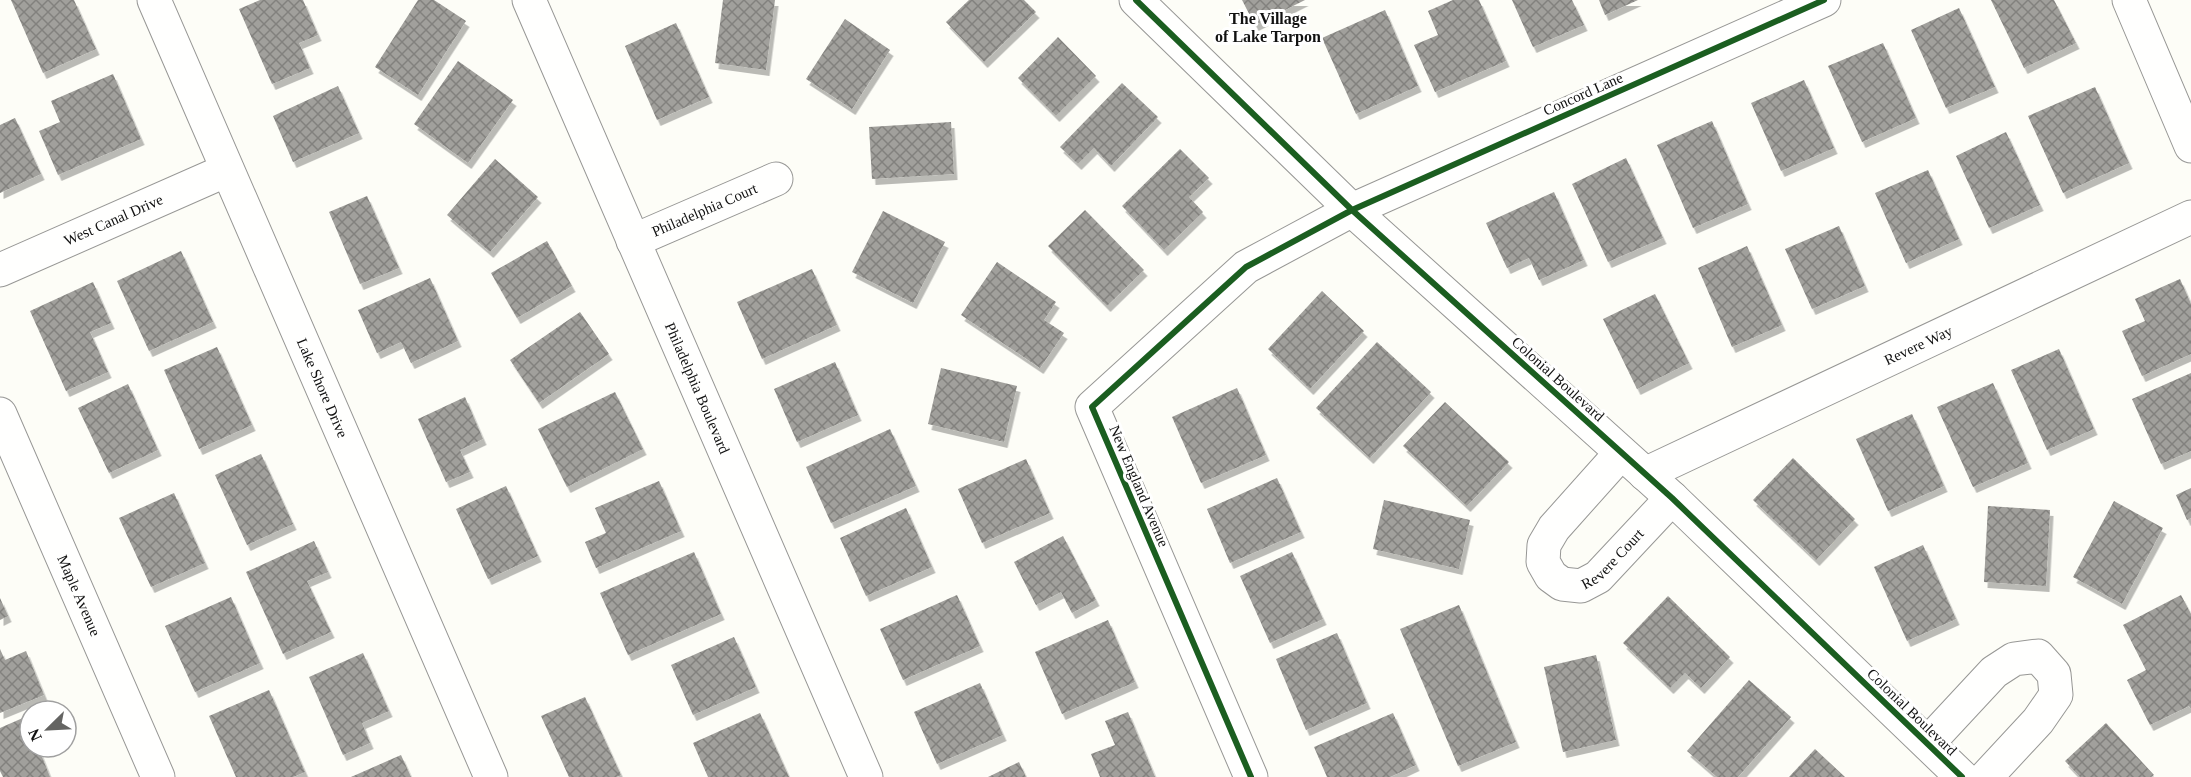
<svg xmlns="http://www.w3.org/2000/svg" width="2191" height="777" font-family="'Times New Roman',serif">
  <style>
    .building { fill: url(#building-cross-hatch); filter: url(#shadow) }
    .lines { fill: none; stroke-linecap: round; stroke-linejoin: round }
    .minor-casing { stroke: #979795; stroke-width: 35 }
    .minor { stroke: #fffffe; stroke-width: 33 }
    .cycleway-casing { stroke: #fff; stroke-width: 10 }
    .cycleway { stroke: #1b5e20; stroke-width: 6 }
    .labels { text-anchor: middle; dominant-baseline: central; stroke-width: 6; stroke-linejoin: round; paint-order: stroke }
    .street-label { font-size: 15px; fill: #111; stroke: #fff }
    .neighbourhood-label { font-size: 16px; font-weight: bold; fill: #111; stroke: #fff }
  </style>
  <defs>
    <pattern id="building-cross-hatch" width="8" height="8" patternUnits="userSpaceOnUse" patternTransform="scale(1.5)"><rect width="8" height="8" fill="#a1a09c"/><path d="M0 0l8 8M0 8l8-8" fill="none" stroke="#82817e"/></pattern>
    <filter id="shadow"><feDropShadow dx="3.5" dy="6" stdDeviation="0" flood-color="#0004"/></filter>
  </defs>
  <rect width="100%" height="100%" fill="#fdfdf7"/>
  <path class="building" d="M11 0H74L96 49 43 73Z
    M260 0H303L318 35 299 43 310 68 272 84 239 9Z
    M418 0H434L466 21 418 95 375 67Z
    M723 0H775L766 70 715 63Z
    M969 0H1024L1036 12 984 62 946 22Z
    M1242 0H1305L1255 25Z
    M1453 0H1479L1506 61 1435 92 1414 45 1438 35 1428 11Z
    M1512 0H1572L1584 25 1533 47Z
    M1599 0H1638L1605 15Z
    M1991 0H2054L2076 43 2024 68Z
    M1959 8 1995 87 1946 108 1911 30Z
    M1385 10 1418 86 1356 114 1322 38Z
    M845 19 890 50 852 109 806 79Z
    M676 23 709 97 657 120 625 46Z
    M1058 37 1096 76 1056 116 1018 78Z
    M1883 43 1916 118 1862 142 1828 66Z
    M458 61 513 100 468 163 414 124Z
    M113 74 141 139 58 175 39 131 60 122 51 101Z
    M1804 80 1834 148 1781 171 1751 103Z
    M1122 83 1158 117 1111 166 1094 148 1078 164 1060 147Z
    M338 86 359 133 293 162 273 116Z
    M2095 87 2129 163 2063 193 2028 116Z
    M15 118 41 174 0 193V125Z
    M1712 121 1748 204 1693 228 1657 145Z
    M951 122 954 174 872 179 869 127Z
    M2006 132 2040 205 1989 228 1956 156Z
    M1180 149 1209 178 1189 197 1203 212 1164 250 1122 206Z
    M1626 158 1663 238 1608 262 1572 184Z
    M495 159 538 197 490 252 447 215Z
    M1928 170 1959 239 1906 263 1875 193Z
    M1554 192 1584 260 1539 280 1529 258 1507 268 1486 223Z
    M367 196 399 268 360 284 329 212Z
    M1085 210 1144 270 1107 306 1048 246Z
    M883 211 945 242 913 303 852 272Z
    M1839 226 1865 286 1812 309 1785 249Z
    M547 241 572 286 517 318 491 273Z
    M1747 246 1782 325 1732 347 1698 268Z
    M181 251 213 322 149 351 117 281Z
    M997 262 1056 302 1044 320 1064 333 1040 368 961 315Z
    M812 269 837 325 762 359 737 302Z
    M430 278 458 341 411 363 401 342 377 353 358 310Z
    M2180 279 2191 304V354L2142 376 2122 331 2145 321 2135 299Z
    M93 282 111 323 90 332 108 372 66 391 30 311Z
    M1322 291 1364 331 1310 389 1268 349Z
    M1655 294 1689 363 1637 389 1603 319Z
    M580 312 609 354 539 403 510 360Z
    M1377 342 1431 392 1370 458 1316 408Z
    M217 347 252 425 199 449 164 370Z
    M2059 349 2094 429 2047 450 2011 370Z
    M835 362 858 415 797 442 774 389Z
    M941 368 1017 386 1004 442 928 424Z
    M2191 373V451L2161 464 2132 399Z
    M1993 383 2028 463 1973 487 1937 407Z
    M128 384 158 450 109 473 78 408Z
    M1237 388 1266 455 1201 483 1172 417Z
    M615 392 643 449 567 487 538 429Z
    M465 397 483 439 460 450 470 472 446 482 418 419Z
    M1445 402 1509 462 1467 506 1403 446Z
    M1912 414 1944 486 1888 511 1856 439Z
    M890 429 916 486 831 523 806 467Z
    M261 454 293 524 247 545 215 475Z
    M1793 458 1855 519 1816 560 1753 500Z
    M1026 459 1050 513 982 543 958 489Z
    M1277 478 1301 532 1230 563 1207 509Z
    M659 481 681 531 596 568 585 542 606 533 595 508Z
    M506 486 538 556 488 579 456 509Z
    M2191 488V518L2187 520 2176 495Z
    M174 493 205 563 151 587 119 518Z
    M1384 500 1470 520 1459 569 1373 549Z
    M2114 501 2163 528 2122 604 2073 577Z
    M1988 506 2050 510 2046 586 1984 582Z
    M906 508 932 567 866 596 840 538Z
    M1063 536 1096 600 1072 613 1061 592 1036 605 1014 562Z
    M314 541 328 572 307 581 331 632 283 654 246 572Z
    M1923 545 1956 619 1907 641 1874 567Z
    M694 552 721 614 628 655 600 593Z
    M1292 552 1323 619 1270 643 1240 576Z
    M957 595 980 646 903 680 880 629Z
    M2181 595 2191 614V709L2189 706 2150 725 2127 680 2146 670 2123 625Z
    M1668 596 1730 657 1701 688 1685 673 1670 688 1623 643Z
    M231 597 260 663 195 692 165 626Z
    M0 598 8 616 0 620Z
    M1459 605 1516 742 1458 766 1400 629Z
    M1108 620 1135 682 1062 714 1035 652Z
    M1337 633 1367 703 1306 730 1276 659Z
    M734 637 756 687 693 715 671 665Z
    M0 649 5 660 26 651 44 695 0 713Z
    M363 653 389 711 362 723 370 743 343 755 309 677Z
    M1596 655 1616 740 1563 752 1544 667Z
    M1749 680 1791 717 1738 777H1717L1687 751Z
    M980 683 1003 735 937 764 914 712Z
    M269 690 305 772 293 777H236L209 716Z
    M585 697 621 775 616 777H569L541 716Z
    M1128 712 1155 777H1100L1091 754 1115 745 1105 721Z
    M760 713 789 777H708L693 743Z
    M1393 713 1416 765 1390 777H1327L1314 747Z
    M25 717 30 729V747H38L50 777H3L0 771V728Z
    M2106 723 2154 775 2151 777H2080L2065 761Z
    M1815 749 1845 777H1789Z
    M401 755 411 777H351Z
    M1019 762 1026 777H988Z"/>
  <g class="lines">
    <defs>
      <g id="minor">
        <path id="s1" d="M154 0 491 777"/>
        <path id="s2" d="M529 0 866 777"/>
        <path d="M1136 0 1352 210 1672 498 1962 777"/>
        <path d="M2129 0 2191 146"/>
        <path id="s3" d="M633 241 776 179"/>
        <path id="s4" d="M0 270 227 170"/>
        <path id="s5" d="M0 414 158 777"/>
        <path id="s6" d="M1621 453 1554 528 1544 545 1543 562 1551 576 1562 584 1581 586 1598 577 1672 498"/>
        <path id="s7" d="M1645 474 2191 217"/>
        <path d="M1928 743 1994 672 2014 659 2038 656 2054 674 2056 695 2038 721 1986 777"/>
        <path d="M1251 777 1092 407 1246 267 1352 210 1824 0"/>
      </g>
    </defs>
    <use href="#minor" class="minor-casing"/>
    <use href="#minor" class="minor"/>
    <defs>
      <path id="cycleway" d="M1136 0 1352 210 1672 498 1962 777
        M1251 777 1092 407 1246 267 1352 210 1824 0"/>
    </defs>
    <use href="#cycleway" class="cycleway-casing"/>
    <use href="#cycleway" class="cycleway"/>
  </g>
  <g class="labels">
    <g class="street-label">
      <text transform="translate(1583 94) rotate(-24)">Concord Lane</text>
      <text stroke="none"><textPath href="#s3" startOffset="78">Philadelphia Court</textPath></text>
      <text stroke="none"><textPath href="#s4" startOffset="124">West Canal Drive</textPath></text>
      <text stroke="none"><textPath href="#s7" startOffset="302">Revere Way</textPath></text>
      <text transform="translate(1558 379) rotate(42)">Colonial Boulevard</text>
      <text stroke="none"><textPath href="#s1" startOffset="423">Lake Shore Drive</textPath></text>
      <text stroke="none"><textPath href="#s2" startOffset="423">Philadelphia Boulevard</textPath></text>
      <text transform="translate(1139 486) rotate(67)">New England Avenue</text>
      <text stroke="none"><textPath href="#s6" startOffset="228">Revere Court</textPath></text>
      <text stroke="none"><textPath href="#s5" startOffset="198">Maple Avenue</textPath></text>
      <text transform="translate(1912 712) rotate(44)">Colonial Boulevard</text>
    </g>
    <g class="neighbourhood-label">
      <text x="1268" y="18">The Village<tspan x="1268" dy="18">of Lake Tarpon</tspan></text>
    </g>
  </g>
  <g transform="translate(48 729) rotate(246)"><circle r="28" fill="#ffffff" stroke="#a0a0a0" stroke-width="1.5"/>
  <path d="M0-4.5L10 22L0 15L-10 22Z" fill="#646462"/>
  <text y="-9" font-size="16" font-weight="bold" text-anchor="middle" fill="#111111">N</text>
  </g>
</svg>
